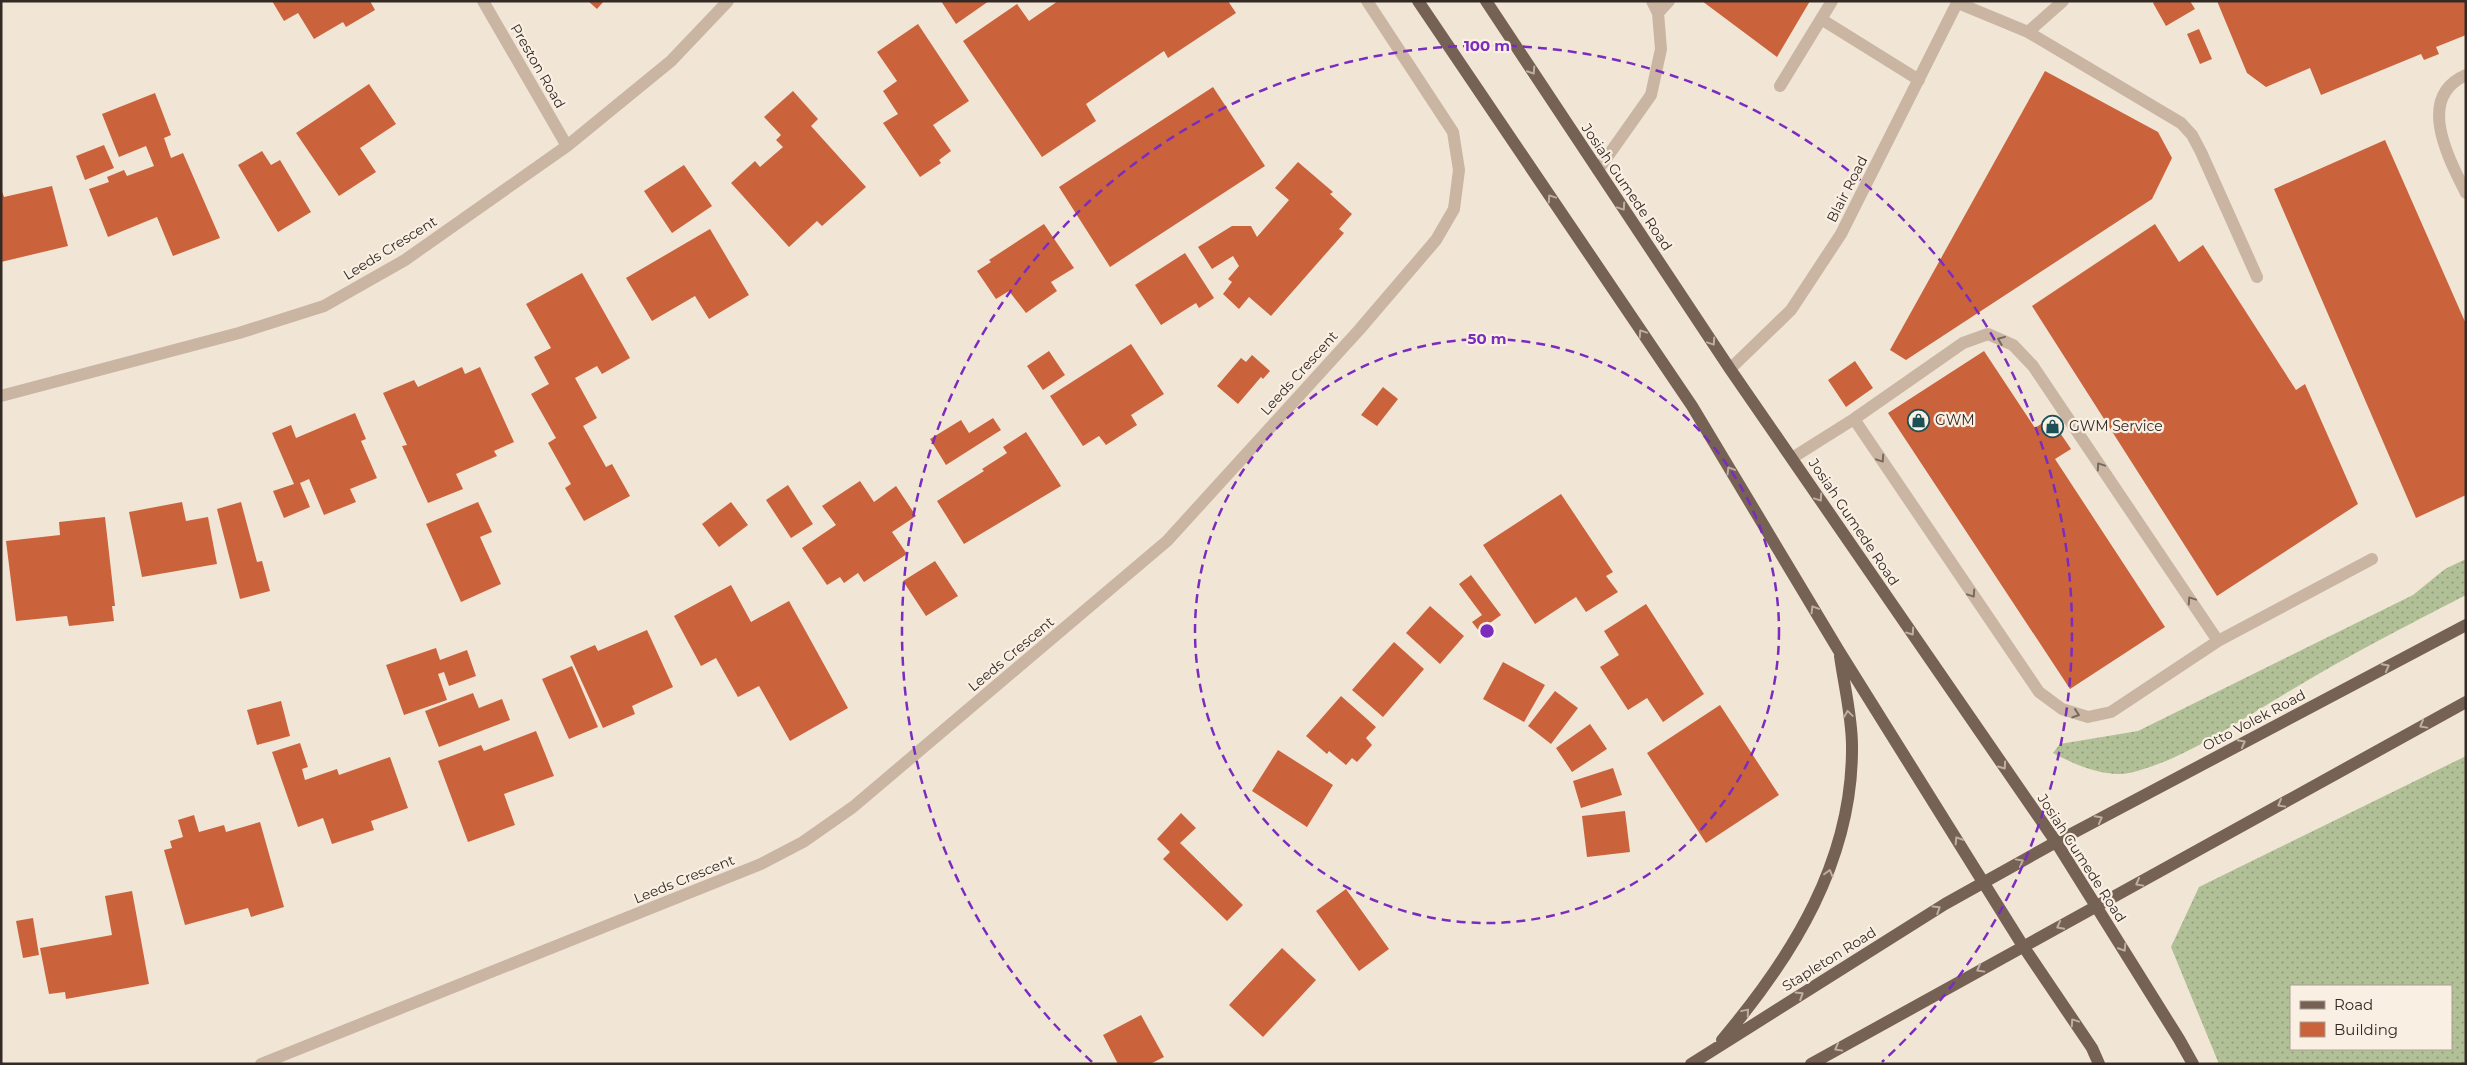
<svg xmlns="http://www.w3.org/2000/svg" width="2467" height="1065" font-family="Montserrat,sans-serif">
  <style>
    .grass { fill: url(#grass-dots); fill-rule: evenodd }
    .building { fill: #ca633c }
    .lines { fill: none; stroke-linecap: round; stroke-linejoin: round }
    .minor { stroke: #c9b5a2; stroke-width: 12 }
    .major { stroke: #766155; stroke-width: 12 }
    .oneway { stroke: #beafa3 }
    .oneway2 { stroke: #77695d }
    .ring { fill: none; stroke: #7b2cbf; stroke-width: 2.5; stroke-dasharray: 9 6 }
    .labels { text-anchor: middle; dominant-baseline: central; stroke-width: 4.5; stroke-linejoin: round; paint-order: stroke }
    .street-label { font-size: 14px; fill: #342a25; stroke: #f9efe2 }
    .poi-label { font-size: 14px; fill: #342a25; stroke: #f9efe2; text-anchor: start }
    .centre { fill: #7b2cbf; stroke: #f9efe2; stroke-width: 2.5 }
    .ring-label { font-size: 15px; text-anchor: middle; font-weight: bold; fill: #7b2cbf; stroke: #f9efe2; stroke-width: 4.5; stroke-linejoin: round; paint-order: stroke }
  </style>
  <defs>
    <pattern id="grass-dots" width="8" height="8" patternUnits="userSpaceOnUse" patternTransform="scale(1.25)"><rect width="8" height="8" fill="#b1c096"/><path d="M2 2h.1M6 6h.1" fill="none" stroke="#919c7a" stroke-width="1.8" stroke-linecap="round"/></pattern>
  </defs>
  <rect width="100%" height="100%" fill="#f1e5d6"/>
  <path class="grass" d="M2466 559V595C2408 625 2349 655 2293 689 2244 717 2184 761 2129 773 2106 778 2073 764 2053 753L2060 744 2138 731 2413 595 2445 569Z
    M2466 756V1064H2219L2171 947 2199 887ZM2291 986H2451V1049H2291Z"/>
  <path class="building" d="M272 1H370L375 10 346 27 343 22 314 39 298 13 284 21Z
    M588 1H604L597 9Z
    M941 1H989L956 24Z
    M1058 1H1228L1236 13 1168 58 1164 51 1086 104 1096 121 1042 157 963 41 1017 4 1029 21Z
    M1702 1H1810L1777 57Z
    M2155 1H2190L2195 9 2166 26 2153 3Z
    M2217 1H2466V35L2436 47 2439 54 2424 60 2421 54 2321 95 2310 68 2266 87 2247 73Z
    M918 24 969 101 933 125 951 151 939 160 941 163 920 177 883 123 898 114 883 91 897 81 877 52Z
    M2199 29 2212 59 2200 64 2187 34Z
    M2045 71 2158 132 2172 158 2152 199 1906 360 1890 350Z
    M369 84 396 124 360 148 376 172 339 196 296 133Z
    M1213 87 1265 166 1110 267 1059 187Z
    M793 91 818 119 811 126 866 187 822 226 817 221 789 247 731 183 755 161 760 167 783 147 776 140 781 135 764 117Z
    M155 93 171 135 164 138 171 158 183 153 220 238 173 256 157 217 108 237 89 189 109 182 107 177 124 170 127 176 154 166 146 146 119 157 102 114Z
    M2385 140 2466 324V495L2416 518 2274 189Z
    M104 145 114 168 85 180 76 156Z
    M262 151 271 165 280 160 311 212 278 232 238 165Z
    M1298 162 1333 192 1330 194 1352 214 1339 229 1344 233 1271 316 1249 297 1239 309 1223 294 1232 282 1228 279 1239 266 1233 256 1212 269 1198 247 1232 226H1251L1257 237 1289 200 1275 188Z
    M684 165 712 206 672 233 644 191Z
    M52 186 68 246 1 262V189L4 197Z
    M1044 224 1074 268 1051 282 1057 291 1026 313 1009 291 996 299 977 271 991 262 989 260Z
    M2155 224 2179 262 2203 245 2296 390 2305 384 2358 504 2217 596 2032 306Z
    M710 229 749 295 709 319 695 296 652 321 626 278Z
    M1185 253 1214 298 1199 308 1196 303 1161 325 1135 285Z
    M582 273 630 358 602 374 597 366 575 378 597 418 583 426 606 467 612 464 630 496 584 521 565 488 571 484 548 443 556 438 531 394 549 384 534 357 551 348 526 304Z
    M1131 344 1164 394 1131 415 1137 425 1106 445 1099 436 1083 446 1050 396Z
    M1049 351 1065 375 1043 390 1027 366Z
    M1984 351 2035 428 2050 418 2071 449 2055 459 2165 627 2070 689 1888 413Z
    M1252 355 1270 371 1263 379 1261 377 1238 404 1217 386 1241 358 1246 362Z
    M1855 361 1873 388 1846 407 1828 380Z
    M462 367 465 374 480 367 514 442 494 451 497 456 456 474 463 489 428 503 402 446 407 445 383 393 414 380 418 387Z
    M1383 387 1398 399 1377 426 1361 415Z
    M355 413 366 439 361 441 377 478 350 489 356 502 324 515 309 479 300 483 310 507 284 518 273 491 294 484 272 433 291 425 296 438Z
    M993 418 1001 430 946 465 930 439 961 420 969 433Z
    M1026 432 1061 486 964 544 937 501 984 471 982 469 1007 453 1003 447Z
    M860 481 874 502 896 486 916 516 892 532 907 554 864 582 858 573 844 583 840 577 827 585 802 548 836 525 822 506Z
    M788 485 813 524 791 538 766 500Z
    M1561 494 1613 572 1606 576 1618 592 1586 612 1576 597 1535 624 1483 545Z
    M182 502 186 521 208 517 217 564 142 577 129 512Z
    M241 502 257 562 262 561 270 591 240 599 217 509Z
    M478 502 492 532 480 537 501 584 461 602 426 524Z
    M731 502 748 525 719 547 702 524Z
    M105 517 115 606H112L114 621 69 626 67 616 16 621 6 541 60 535 59 522Z
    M935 561 958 596 926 616 903 581Z
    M1471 575 1501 615 1479 631 1472 622 1482 615 1459 584Z
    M731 585 751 622 789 601 848 708 790 741 759 686 738 697 716 658 701 666 674 616Z
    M1646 604 1704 694 1663 722 1647 698 1628 710 1600 667 1619 655 1604 631Z
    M1430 606 1464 636 1440 664 1406 633Z
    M647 630 673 687 632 706 635 714 603 728 570 656 595 645 598 651Z
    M1394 642 1424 669 1383 717 1352 690Z
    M436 648 440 660 467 650 476 676 449 686 444 672 438 674 447 700 404 715 386 665Z
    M1503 662 1545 685 1524 722 1483 699Z
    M572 666 598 727 569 739 542 679Z
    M1555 691 1578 708 1551 744 1528 726Z
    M473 693 479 708 502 699 510 720 439 747 425 711Z
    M1341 696 1376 727 1366 738 1372 745 1357 762 1352 758 1346 765 1329 751 1327 754 1306 736Z
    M281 701 290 736 257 745 247 710Z
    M1720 705 1779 795 1706 843 1647 753Z
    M1590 724 1607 749 1572 772 1556 748Z
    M536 731 554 776 504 794 515 825 468 842 438 761 481 745 484 751Z
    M300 743 308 767 302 769 305 780 337 769 339 775 390 757 408 808 371 821 374 830 332 844 323 818 298 827 272 752Z
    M1278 750 1333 785 1307 827 1252 791Z
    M1613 768 1622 795 1581 808 1573 781Z
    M1625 811 1630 852 1587 857 1582 816Z
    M1181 813 1196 828 1180 843 1243 905 1227 921 1163 859 1170 852 1157 839Z
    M194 815 199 832 224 825 226 832 260 822 284 907 251 917 248 908 185 925 164 850 172 848 170 841 183 837 178 820Z
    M1346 889 1389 949 1359 971 1316 911Z
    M132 891 149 984 66 999 65 992 49 994 40 948 112 935 105 896Z
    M33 918 39 955 23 958 16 921Z
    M1282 948 1316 980 1263 1037 1229 1005Z
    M1141 1015 1164 1057 1150 1064H1118L1103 1035Z"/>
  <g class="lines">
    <path class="minor" d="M483 1 567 146
      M1958 3 2028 32 2063 1
      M1658 13 1669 1
      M1821 19 1919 80
      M2028 32 2181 123 2192 135 2201 152 2257 277
      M2466 75C2415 97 2449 159 2466 193
      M1780 86 1832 1
      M1598 170 1651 95 1661 49 1658 13 1652 1
      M1730 369 1791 310 1841 234 1958 1
      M1 396 239 333 324 306 405 260 567 146 671 61 728 1
      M1854 419 2039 692 2062 709 2088 717 2111 712 2218 641 2372 559
      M1792 458 1854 419 1963 343 1988 334 2013 345 2033 366 2218 641
      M261 1064 761 864 803 842 853 807 1167 541 1359 330 1436 240 1454 209 1459 170 1453 132 1367 1"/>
    <path class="major" d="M1418 1 1692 406 1839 651 2023 946 2092 1048 2099 1064
      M1486 1 1730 369 2056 842 2179 1039 2193 1064
      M1722 1040C1793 956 1853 860 1852 746 1852 717 1844 685 1840 656
      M1691 1064 1945 904 2056 842 2466 625
      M1811 1064 2466 702"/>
  </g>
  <defs><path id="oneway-chevron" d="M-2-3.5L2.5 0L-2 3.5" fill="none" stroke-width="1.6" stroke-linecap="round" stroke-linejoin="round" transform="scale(1.25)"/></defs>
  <g class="oneway">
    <use href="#oneway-chevron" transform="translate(1532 71) rotate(57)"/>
    <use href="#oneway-chevron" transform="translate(1551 198) rotate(-124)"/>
    <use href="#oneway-chevron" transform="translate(1622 207) rotate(56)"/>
    <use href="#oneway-chevron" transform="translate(1642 333) rotate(-124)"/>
    <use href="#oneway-chevron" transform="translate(1712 342) rotate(56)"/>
    <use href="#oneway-chevron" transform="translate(1730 470) rotate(-121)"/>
    <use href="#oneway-chevron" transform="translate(1819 498) rotate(56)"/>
    <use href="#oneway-chevron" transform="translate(1814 609) rotate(-121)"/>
    <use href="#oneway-chevron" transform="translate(1911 632) rotate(55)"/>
    <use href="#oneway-chevron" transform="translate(2386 667) rotate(-28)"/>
    <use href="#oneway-chevron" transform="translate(1848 714) rotate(-98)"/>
    <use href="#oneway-chevron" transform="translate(2423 725) rotate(151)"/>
    <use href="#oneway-chevron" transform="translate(2242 743) rotate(-28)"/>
    <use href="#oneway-chevron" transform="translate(2003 766) rotate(55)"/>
    <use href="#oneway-chevron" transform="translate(2281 804) rotate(151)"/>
    <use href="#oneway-chevron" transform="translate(2099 819) rotate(-28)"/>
    <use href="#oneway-chevron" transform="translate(1958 840) rotate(-122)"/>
    <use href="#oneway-chevron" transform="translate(2020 862) rotate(-29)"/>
    <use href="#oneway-chevron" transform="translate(1829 873) rotate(-75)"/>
    <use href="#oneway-chevron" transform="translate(2139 883) rotate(151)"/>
    <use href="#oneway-chevron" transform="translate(1937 909) rotate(-32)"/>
    <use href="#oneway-chevron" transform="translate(2060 926) rotate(152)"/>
    <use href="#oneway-chevron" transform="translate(2123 948) rotate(58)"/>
    <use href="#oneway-chevron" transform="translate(1980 969) rotate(151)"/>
    <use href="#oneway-chevron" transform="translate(1800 995) rotate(-32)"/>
    <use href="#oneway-chevron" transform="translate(1746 1012) rotate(-50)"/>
    <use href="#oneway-chevron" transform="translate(2074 1022) rotate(-124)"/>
    <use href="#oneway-chevron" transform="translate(1838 1048) rotate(151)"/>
  </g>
  <g class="oneway2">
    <use href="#oneway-chevron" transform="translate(2001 340) rotate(-158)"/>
    <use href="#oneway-chevron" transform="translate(1881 459) rotate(56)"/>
    <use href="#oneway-chevron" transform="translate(2100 466) rotate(-124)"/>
    <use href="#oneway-chevron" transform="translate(1972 594) rotate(56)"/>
    <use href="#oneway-chevron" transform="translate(2191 600) rotate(-124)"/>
    <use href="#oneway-chevron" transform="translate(2076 714) rotate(18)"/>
  </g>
  <g class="ring">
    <circle cx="1487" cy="631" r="292"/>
    <path d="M1092 1062A585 585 0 1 1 1882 1062"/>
  </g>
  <defs>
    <symbol id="shop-ring" viewBox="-11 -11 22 22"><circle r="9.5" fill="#f9efe2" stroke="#1a5056" stroke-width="1.5"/><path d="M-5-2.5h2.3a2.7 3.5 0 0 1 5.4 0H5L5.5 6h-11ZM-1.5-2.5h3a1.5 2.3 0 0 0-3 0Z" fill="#1a5056"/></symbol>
  </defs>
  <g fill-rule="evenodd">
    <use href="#shop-ring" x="1906" y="408" width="25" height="25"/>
    <use href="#shop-ring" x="2040" y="414" width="25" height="25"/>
  </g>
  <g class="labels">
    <g class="street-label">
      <text transform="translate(538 66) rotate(60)">Preston Road</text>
      <text transform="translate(1627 187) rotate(56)">Josiah Gumede Road</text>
      <text transform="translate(1847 189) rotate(-63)">Blair Road</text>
      <text transform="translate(390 248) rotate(-32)">Leeds Crescent</text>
      <text transform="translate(1299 373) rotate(-48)">Leeds Crescent</text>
      <text transform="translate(1854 522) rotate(56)">Josiah Gumede Road</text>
      <text transform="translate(1011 654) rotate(-40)">Leeds Crescent</text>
      <text transform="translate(2254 720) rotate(-28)">Otto Volek Road</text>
      <text transform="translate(2082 858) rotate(57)">Josiah Gumede Road</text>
      <text transform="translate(684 879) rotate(-22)">Leeds Crescent</text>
      <text transform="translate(1829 959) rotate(-32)">Stapleton Road</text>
    </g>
    <g class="poi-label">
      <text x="1935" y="420">GWM</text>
      <text x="2069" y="426">GWM Service</text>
    </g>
  </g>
  <circle cx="1487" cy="631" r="8" class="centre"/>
  <g class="ring-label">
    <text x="1487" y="51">100 m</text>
    <text x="1487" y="344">50 m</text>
  </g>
  <rect width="2467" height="1065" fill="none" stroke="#342a25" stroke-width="5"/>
  <rect x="2290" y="985" width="162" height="65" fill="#f9efe2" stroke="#aaa096"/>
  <rect x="2300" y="1001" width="25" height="8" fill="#766155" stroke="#aaa096"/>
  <text x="2334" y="1010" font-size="15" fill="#342a25">Road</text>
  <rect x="2300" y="1022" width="25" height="15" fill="#ca633c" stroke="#aaa096"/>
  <text x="2334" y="1035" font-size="15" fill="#342a25">Building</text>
</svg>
